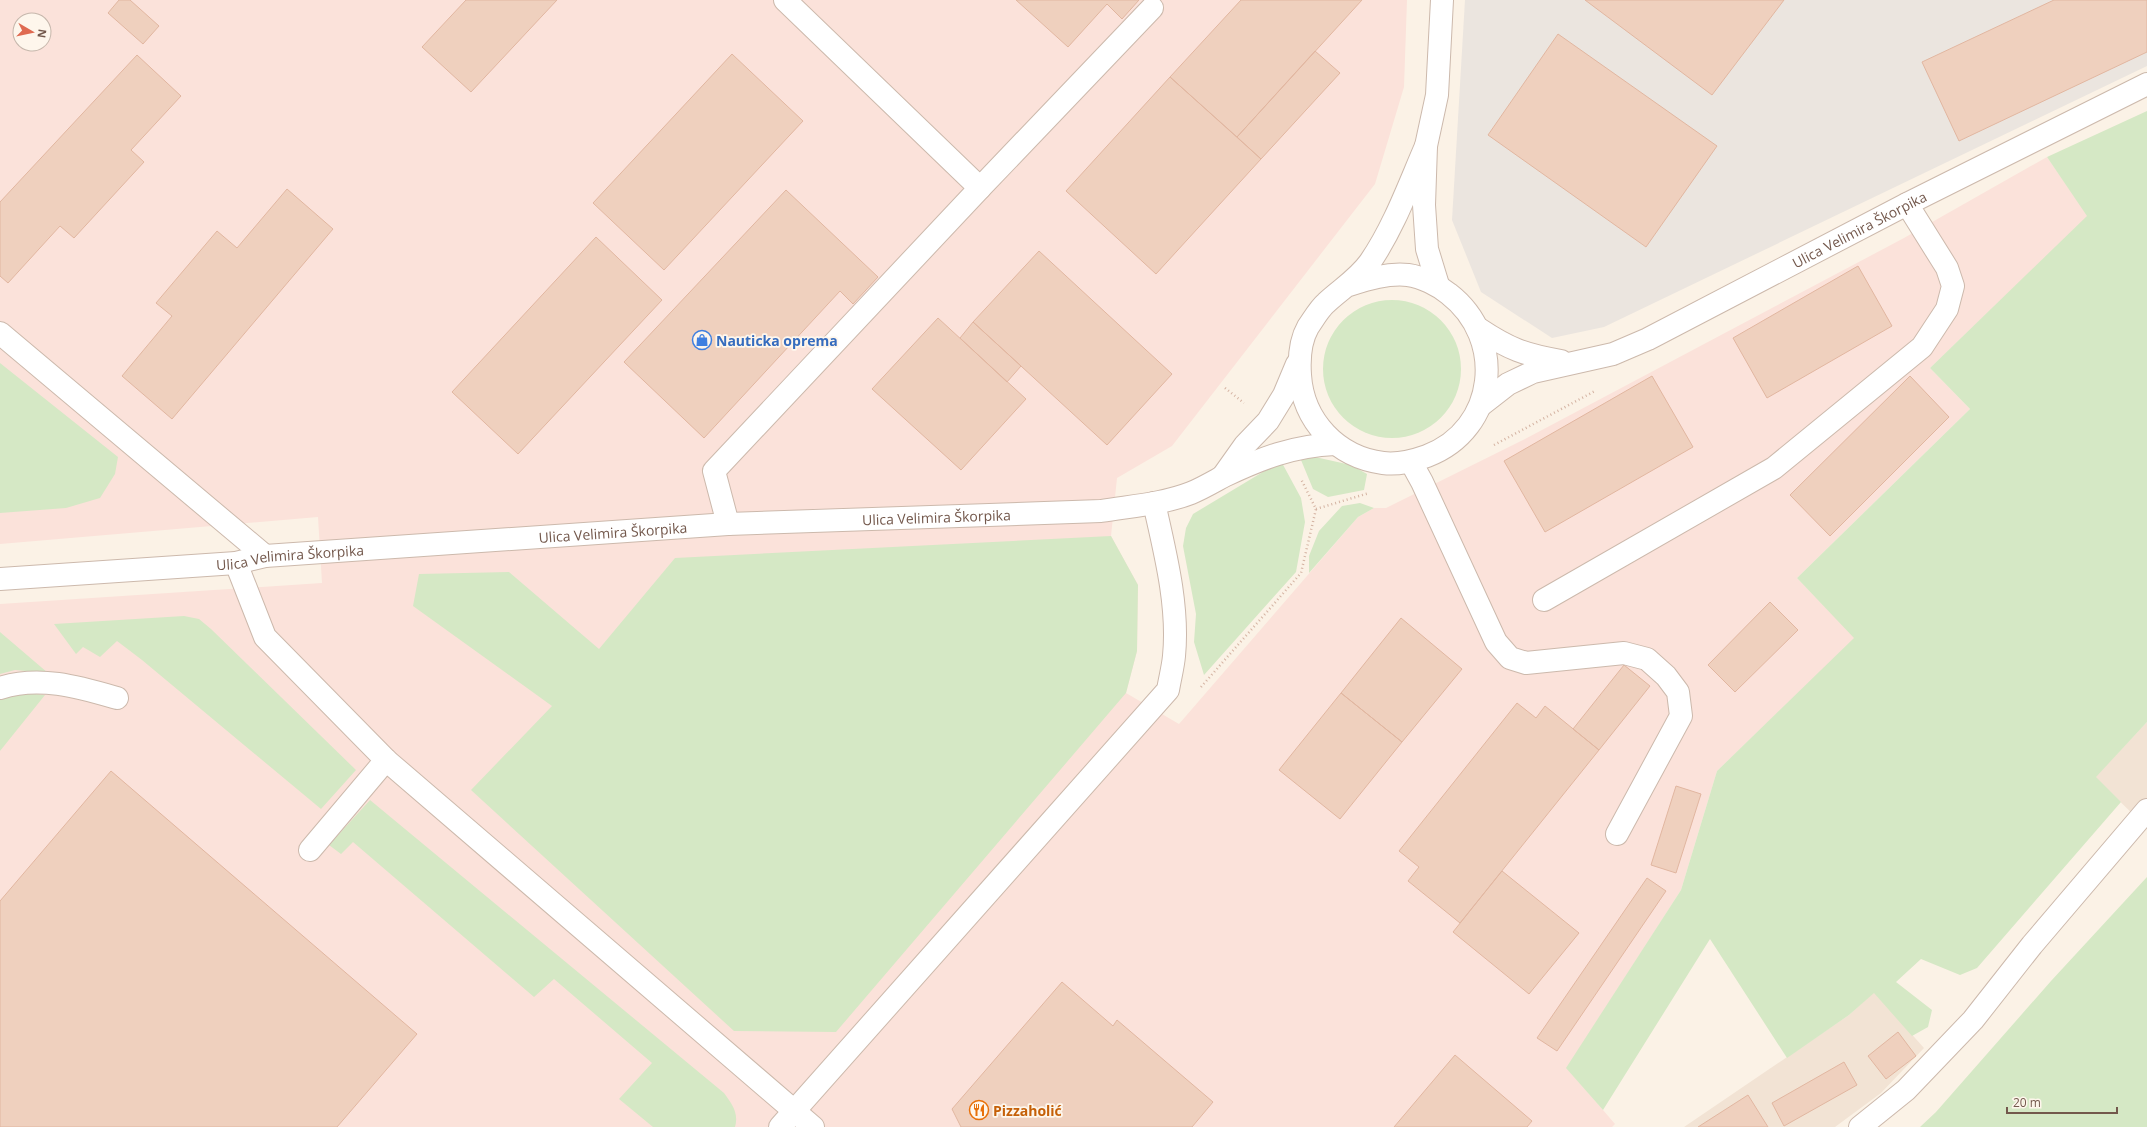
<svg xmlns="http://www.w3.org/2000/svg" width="2147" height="1127" font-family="'Open Sans',sans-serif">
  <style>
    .residential { fill: #f2e3d4 }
    .commercial { fill: #fbe2da; fill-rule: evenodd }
    .industrial { fill: #ebe5df }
    .green { fill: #d5e8c5 }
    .building { fill: #efd0be; stroke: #e1b6a0 }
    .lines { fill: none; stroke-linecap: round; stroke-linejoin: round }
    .minor-casing { stroke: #ccb9ac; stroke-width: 24 }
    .path { stroke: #d4b3a2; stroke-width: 2.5; stroke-dasharray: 1 3; stroke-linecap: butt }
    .minor { stroke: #fff; stroke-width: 22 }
    .labels { text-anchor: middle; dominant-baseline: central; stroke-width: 3.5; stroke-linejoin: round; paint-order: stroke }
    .street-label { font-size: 14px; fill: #73584c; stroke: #fef6ec }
    .shop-label { font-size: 14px; font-weight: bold; fill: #366cbe; stroke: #fef6ec; text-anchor: start }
    .food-label { font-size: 14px; font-weight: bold; fill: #c56008; stroke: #fef6ec; text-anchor: start }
  </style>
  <rect width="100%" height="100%" fill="#fbf2e6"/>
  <path class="residential" d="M2147 722V828L2095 777Z
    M1874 992 1924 1048 1881 1093 1835 1127H1684L1849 1015Z"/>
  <path class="commercial" d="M0 0H1407L1404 87 1375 184 1172 446 1117 478 1111 536 1138 585 1137 651 1126 693 1179 724 1358 517 1374 508H1386L1525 439 1904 238 2047 157 2088 216 1930 368 1970 409 1797 578 1855 638 1717 771 1681 890 1567 1068 1615 1124 1612 1127H0V604L322 583 318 517 0 544ZM20 20H44V44H20Z"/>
  <path class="industrial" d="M1465 0H2147V66L1604 327 1552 338 1481 292 1452 220Z"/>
  <path class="green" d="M2147 111V722L2096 777 2121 802 1977 968 1960 975 1921 959 1896 982 1932 1010 1928 1027 1912 1036 1874 993 1849 1015 1787 1058 1710 939 1603 1110 1566 1068 1681 890 1717 771 1854 638 1797 578 1970 409 1930 368 2087 216 2047 157Z
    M1323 369a69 69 0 1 1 138 0a69 69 0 1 1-138 0Z
    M0 363 118 457 115 474 100 498 66 508 0 513Z
    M1315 457 1351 465 1367 474 1364 490 1328 497 1313 489 1301 460Z
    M1281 461 1301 498 1305 522 1296 572 1204 675 1194 642 1196 614 1183 546 1186 528 1193 514Z
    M1360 503 1374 508 1358 517 1309 573V556L1319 531 1342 506Z
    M1111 536 1138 585 1137 651 1126 693 836 1032 734 1031 471 790 552 706 413 606 419 574 509 572 599 649 675 558Z
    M184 616 199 619 211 629 356 770 321 809 142 660 117 641 100 657 83 647 76 654 54 624Z
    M0 632 48 673 15 670 0 674Z
    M26 693 45 695 0 751V699Z
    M370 800 724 1093C732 1104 739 1113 735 1127H653L619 1099 652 1063 554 979 534 997 353 842 341 854 329 845Z
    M2147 877V1127H1920L1936 1112 2051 981Z"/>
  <path class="building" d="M119 0H130L159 26 143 44 108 13Z
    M466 0H557L471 92 422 47Z
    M1016 0H1139L1122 19 1107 4 1068 47Z
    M1241 0H1362L1237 137 1170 77Z
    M1585 0H1784L1712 95Z
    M2054 0H2147V52L1959 141 1922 62Z
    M1558 34 1717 146 1646 247 1488 135Z
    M1315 51 1340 73 1261 159 1237 137Z
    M732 54 803 121 664 270 593 203Z
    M137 55 181 96 131 150 144 162 74 238 60 226 8 283 0 276V202Z
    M1170 77 1261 159 1156 274 1066 191Z
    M287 189 333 229 172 419 122 376 172 316 156 303 217 231 237 248Z
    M786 190 878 277 853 304 840 291 704 438 624 362Z
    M596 237 662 300 518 454 452 392Z
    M1039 251 1172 374 1107 445 973 322Z
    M1858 266 1892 326 1767 398 1733 338Z
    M938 318 1026 399 961 470 872 389Z
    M973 322 1021 366 1007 382 960 338Z
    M1652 376 1693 447 1545 532 1504 461Z
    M1910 376 1949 417 1830 536 1790 495Z
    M1770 602 1798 630 1735 692 1708 665Z
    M1401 618 1462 669 1402 742 1341 693Z
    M1624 665 1650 686 1599 750 1573 729Z
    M1341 693 1402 742 1340 819 1279 770Z
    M1517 703 1536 718 1545 706 1599 750 1460 923 1408 881 1419 867 1399 851Z
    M111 771 417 1034 337 1127H0V901Z
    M1676 786 1701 794 1676 873 1651 865Z
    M1502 871 1579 933 1529 994 1453 932Z
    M1647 878 1666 891 1557 1051 1537 1038Z
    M1062 982 1113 1026 1117 1020 1213 1102 1192 1127H961L952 1109Z
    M1898 1032 1916 1056 1886 1079 1868 1056Z
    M1455 1055 1532 1121 1527 1127H1394Z
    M1844 1062 1857 1085 1784 1126 1772 1103Z
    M1748 1095 1768 1127H1698Z"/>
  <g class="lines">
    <defs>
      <g id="minor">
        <path d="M980 188 1152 8"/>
        <path d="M1349 285C1368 279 1387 273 1408 275 1422 277 1438 285 1449 294 1506 338 1498 429 1427 456 1413 461 1399 465 1383 463 1337 457 1303 421 1300 375 1299 360 1300 341 1308 327 1313 320 1319 309 1326 303 1341 289 1358 279 1370 262 1394 227 1409 185 1426 146"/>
        <path d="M1438 285 1427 249 1424 205 1426 146 1437 95 1442 0"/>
        <path d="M1479 329C1509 349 1525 355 1561 361"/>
        <path d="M0 333 265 556"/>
        <path id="s1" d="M1481 405 1508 384 1533 372 1613 354 1648 339 1907 204 2147 84"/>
        <path d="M1411 462 1422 482 1496 642 1510 658 1526 663 1624 653 1647 659 1666 676 1678 692 1681 716 1617 834"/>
        <path d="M1223 476 1245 445 1268 421 1284 395 1297 364"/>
        <path d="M728 524 714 471 980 188 785 0"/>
        <path d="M236 563 265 637 386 760 813 1127"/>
        <path id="s2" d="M0 579 236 563 265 556 728 524 1101 511C1131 506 1163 504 1191 493 1203 488 1213 482 1224 476 1262 458 1293 446 1335 444"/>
        <path d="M1544 600 1774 468 1922 347 1947 309 1953 286 1947 268 1907 204"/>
        <path d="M0 688C39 675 79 687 117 698"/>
        <path d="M310 850 386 760"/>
        <path d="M780 1127 1168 690C1170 678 1173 667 1174 656 1179 606 1165 552 1154 503"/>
        <path d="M1860 1127 1906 1090 1973 1020 2032 945 2147 810"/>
      </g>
    </defs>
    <use href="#minor" class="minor-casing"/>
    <path class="path" d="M1225 388 1244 403
      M1494 445 1595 391
      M1316 509 1369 493
      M1201 687 1301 573 1316 509 1301 479"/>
    <use href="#minor" class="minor"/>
  </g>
  <defs>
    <symbol id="shop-ring" viewBox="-11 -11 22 22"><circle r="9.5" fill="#fef6ec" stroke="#3f7fe0" stroke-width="1.5"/><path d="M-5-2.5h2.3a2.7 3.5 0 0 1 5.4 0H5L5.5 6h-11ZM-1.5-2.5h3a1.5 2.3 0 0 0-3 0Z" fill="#3f7fe0"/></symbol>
    <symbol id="restaurant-ring" viewBox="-11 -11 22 22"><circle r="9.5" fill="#fef6ec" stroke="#e8710a" stroke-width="1.5"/><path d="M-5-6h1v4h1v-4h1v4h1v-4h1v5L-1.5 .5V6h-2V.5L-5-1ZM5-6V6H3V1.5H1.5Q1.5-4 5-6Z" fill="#e8710a"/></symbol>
  </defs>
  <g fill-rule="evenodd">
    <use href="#shop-ring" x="691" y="329" width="22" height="22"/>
    <use href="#restaurant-ring" x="968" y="1099" width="22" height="22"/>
  </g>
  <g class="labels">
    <g class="street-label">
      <text stroke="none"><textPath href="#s1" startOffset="420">Ulica Velimira Škorpika</textPath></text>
      <text stroke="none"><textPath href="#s2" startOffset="939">Ulica Velimira Škorpika</textPath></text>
      <text stroke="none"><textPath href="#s2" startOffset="615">Ulica Velimira Škorpika</textPath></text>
      <text stroke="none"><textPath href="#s2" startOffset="291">Ulica Velimira Škorpika</textPath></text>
    </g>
    <g class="shop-label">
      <text x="716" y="340">Nauticka oprema</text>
    </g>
    <g class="food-label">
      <text x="993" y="1110">Pizzaholić</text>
    </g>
  </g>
  <g transform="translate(32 32) rotate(99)"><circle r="19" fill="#fef6ec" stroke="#c6b7ac"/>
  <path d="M0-3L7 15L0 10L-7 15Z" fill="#df6a51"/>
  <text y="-6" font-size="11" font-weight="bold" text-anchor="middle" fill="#73584c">N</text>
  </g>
  <path d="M2007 1107v6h110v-6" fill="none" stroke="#73584c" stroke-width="2"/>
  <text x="2013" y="1107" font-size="12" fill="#73584c" stroke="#fef6ec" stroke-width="3" paint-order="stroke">20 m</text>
</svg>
